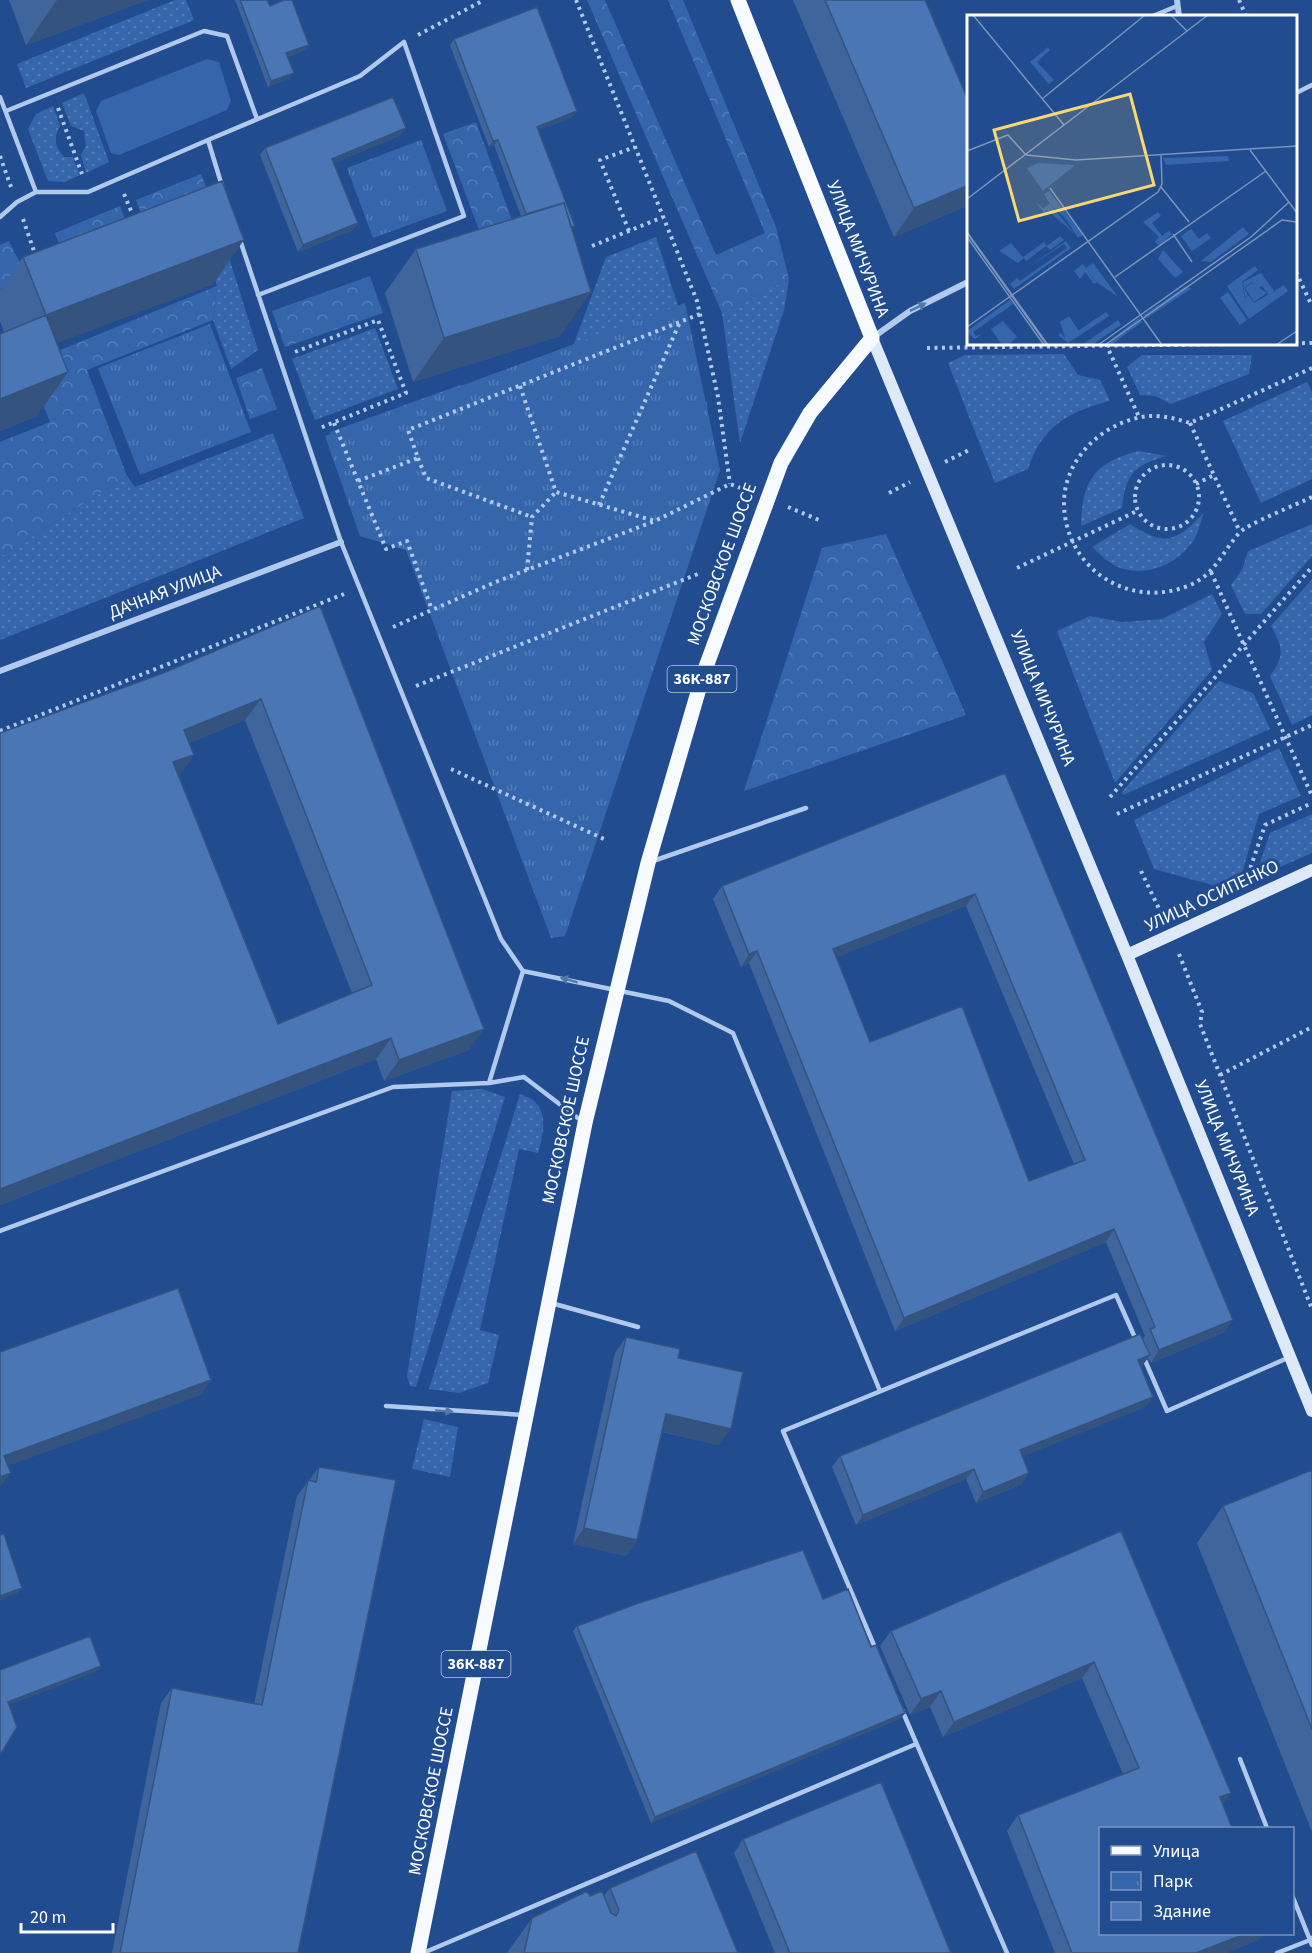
<svg xmlns="http://www.w3.org/2000/svg" width="1312" height="1953" font-family="'Source Sans 3',sans-serif">
  <style>
    .grass { fill: url(#grass-dots) }
    .forest { fill: url(#forest-crowns) }
    .park { fill: url(#park-tufts) }
    .pitch { fill: #3566ac }
    .lines { fill: none; stroke-linecap: round; stroke-linejoin: round }
    .path { stroke: #b1c9ec; stroke-width: 4; stroke-dasharray: 3 4.5; stroke-linecap: butt }
    .service { stroke: #b1c9ec; stroke-width: 4.5 }
    .minor { stroke: #b1c9ec; stroke-width: 6 }
    .secondary { stroke: #dde8f9; stroke-width: 12 }
    .primary { stroke: #f7faff; stroke-width: 15 }
    .wall { fill: #40659d; fill-rule: evenodd }
    .shaded-wall { fill: #34537f }
    .building { fill: #4a76b6; stroke: #34537f; stroke-width: 1.5; fill-rule: evenodd }
    .oneway { fill: #5378b0 }
    .labels { text-anchor: middle; dominant-baseline: central; stroke-width: 6; stroke-linejoin: round; paint-order: stroke }
    .shield { fill: #214c8f; stroke: #bcc9dd; stroke-width: 1.5 }
    .shield-label { font-size: 16px; font-weight: bold; fill: #fff }
    .street-label { font-size: 18px; fill: #fff; stroke: #214c8f }
    .inset-road { fill: none; stroke: #7a94bc; stroke-width: 1.5 }
    .view { fill: #f9d873; fill-opacity: 0.15; stroke: #f9d873; stroke-width: 3 }
    .inset-edge { fill: none; stroke: #fff; stroke-width: 3 }
  </style>
  <defs>
    <pattern id="grass-dots" width="8" height="8" patternUnits="userSpaceOnUse" patternTransform="scale(1.5)"><rect width="8" height="8" fill="#3566ac"/><path d="M2 2h.1M6 6h.1" fill="none" stroke="#537db8" stroke-width="1.8" stroke-linecap="round"/></pattern>
    <pattern id="forest-crowns" width="20" height="18" patternUnits="userSpaceOnUse" patternTransform="scale(1.5)"><rect width="20" height="18" fill="#3566ac"/><path d="M2 6a3 3 0 1 1 6 0M12 15a3 3 0 1 1 6 0" fill="none" stroke="#537db8"/></pattern>
    <pattern id="park-tufts" width="24" height="20" patternUnits="userSpaceOnUse" patternTransform="scale(1.5)"><rect width="24" height="20" fill="#3566ac"/><path d="M3 7l-1-3M5 7V3M7 7l1-3M15 17l-1-3M17 17v-4M19 17l1-3" fill="none" stroke="#537db8"/></pattern>
  </defs>
  <rect width="100%" height="100%" fill="#214c8f"/>
  <path class="grass" d="M175 0H186L194 20 26 88 17 64Z
    M84 93 109 162 86 173 81 155 86 146 84 131 71 126 62 103Z
    M53 106 60 126C53 138 55 146 64 157H73L80 175 65 182 48 181 28 129 36 114Z
    M215 213 258 350 231 369 213 320 217 286 196 222Z
    M656 237 689 340 666 427 707 401 709 448 364 531 330 432 460 385 545 422 606 257Z
    M789 279 784 310 740 443 722 313Z
    M375 328 398 389 315 420 292 359Z
    M1064 354 1078 375 1100 380 1110 401C1068 412 1042 426 1028 469L995 483 948 363 965 355Z
    M1142 355H1252L1249 374 1171 404 1155 396 1140 395 1127 367Z
    M1307 382 1312 392V479L1261 503 1223 421Z
    M273 433 304 518 0 640V557L127 476 135 487Z
    M1139 451 1166 456C1133 466 1126 474 1122 508L1081 526C1082 481 1094 462 1139 451Z
    M1204 512C1201 520 1199 530 1195 538 1179 565 1142 580 1114 565 1106 561 1099 553 1092 547L1130 524C1165 547 1177 542 1204 512Z
    M1312 524V556L1261 614H1245L1231 585 1242 570 1248 551Z
    M1312 579V715L1292 725 1270 676C1285 656 1283 647 1271 626Z
    M1212 594 1222 614 1204 642 1212 670 1115 783 1057 631 1090 616 1122 622 1162 619Z
    M1219 681 1253 693 1270 729 1123 795 1122 792Z
    M1279 748 1301 796 1259 814 1241 877 1223 888 1154 869 1134 820Z
    M1312 814V853L1255 878 1270 833Z
    M482 1089 505 1097 416 1387 410 1386 407 1376 452 1091Z
    M520 1094C550 1103 545 1128 538 1153L519 1149 480 1330 499 1335 488 1383 459 1393 429 1389Z
    M424 1419 458 1427 450 1477 412 1469Z"/>
  <path class="forest" d="M587 0H605L716 255 765 233 668 0H683L776 227 789 279 722 313Z
    M476 122 520 242 488 254 443 134Z
    M201 174 214 206 149 233 136 200Z
    M120 206 133 239 68 265 55 233Z
    M9 241 26 275 0 289V245Z
    M370 276 383 313 285 347 272 311Z
    M217 286 213 320 87 370 127 476 0 557V442L50 422 26 364Z
    M262 368 277 409 250 419 236 378Z
    M886 534 966 715 744 791 822 548Z"/>
  <path class="park" d="M421 140 447 211 373 238 347 168Z
    M685 303 720 470 565 936 551 938 406 550 360 536 325 436Z
    M210 324 251 432 140 475 98 368Z"/>
  <path class="pitch" d="M207 59 219 62 231 101 227 110 119 155 111 153 96 111 101 101Z"/>
  <g class="lines">
    <path class="path" d="M576 0 697 301 718 397 730 484
      M1239 0 1246 16
      M418 35 484 0
      M58 108 82 174
      M0 156 11 187
      M124 194 134 218
      M23 219 36 257
      M629 231 600 160 635 147
      M592 246 663 217
      M1296 272 1312 306
      M1106 344 1139 417
      M927 348 1312 343
      M295 352 378 320 406 393 320 428
      M1312 368 1190 423C1174 418 1154 413 1137 418 1098 427 1063 462 1064 505 1066 568 1127 608 1185 587 1214 577 1221 554 1239 533 1247 524 1298 504 1312 497
      M520 386 556 492 655 521
      M334 423 386 549 407 541 432 610
      M1190 423 1240 532
      M418 458 426 478 532 517
      M945 462 969 450
      M1135 497a32 32 0 1 1 64 0a32 32 0 1 1-64 0Z
      M358 481 418 458 408 430 700 314
      M1196 484 1214 475
      M889 493 910 482
      M599 505 680 322
      M788 507 819 520
      M1017 568 1137 511
      M527 570 532 517 556 492
      M1211 572 1312 796
      M393 627 498 581 655 521 730 484 748 491
      M416 686 698 574
      M0 731 344 594
      M451 769 604 839
      M1110 797 1312 567
      M1117 814 1312 725
      M1141 871 1163 917
      M1248 875 1265 825 1312 803
      M1179 954 1202 1012 1200 1024 1312 1309
      M1220 1075 1312 1027"/>
    <path class="service" d="M1153 16 1177 6
      M1296 93 1312 85
      M0 97 36 192
      M6 111 204 31 227 36 257 119
      M222 186 208 140 360 76 404 42 464 216 258 295
      M0 217 17 202 36 192H88L208 140
      M240 240 341 542 501 939 523 971 669 1001 733 1033 880 1391
      M653 861 806 808
      M489 1083 523 971
      M0 1231 393 1087 489 1083 524 1077 583 1122
      M551 1303 638 1327
      M1144 1358 1167 1411 1290 1357
      M386 1406 524 1415
      M876 1650 783 1431 1116 1295 1136 1340
      M902 1710 1007 1953
      M1240 1759 1267 1828
      M1292 1895 1310 1940 1312 1938
      M423 1953 916 1744
      M1277 1953 1310 1940 1312 1945"/>
    <path class="minor" d="M1177 0 1179 16
      M872 338 910 311 968 282
      M0 671 341 542"/>
    <path class="secondary" d="M872 338 1127 955 1312 1411
      M1127 955 1312 870"/>
    <path class="primary" d="M418 1953 585 1123 648 863 703 675 781 463 810 413 872 338 738 0"/>
  </g>
  <path class="wall" d="M9 0H148L26 45Z
    M235 0H267L270 6 309 45 305 50 288 57 290 78 268 87Z
    M793 0H925L969 205 894 237Z
    M454 39 573 117 538 130 572 230 560 336 413 382 385 293 416 249 521 216 494 145 489 147 450 45Z
    M401 135 334 163 358 223 353 230 298 252 260 155 265 148Z
    M23 257 213 284 57 343 37 416 0 431V334L4 332 0 321V290Z
    M320 606 469 1050 384 1081 376 1059 0 1205 163 673ZM245 720 352 993 278 1024 179 776 194 755 189 743Z
    M1005 773 1225 1332 1151 1363 1148 1358 1142 1366 1141 1367 1153 1397 1145 1407 1022 1456V1484L976 1503 966 1479 856 1525 832 1467 840 1456 1143 1339 1145 1336 1106 1242 895 1331 749 963 741 967 713 899 722 886ZM966 906 1074 1164 1029 1181 870 1042 836 957Z
    M626 1337 678 1358 719 1445 662 1432 637 1540 626 1556 573 1544 615 1353Z
    M319 1467 298 1953H112L161 1703 172 1688 254 1704 297 1496Z
    M1312 1470V1832L1197 1543 1223 1506Z
    M1121 1531 1231 1793 1101 1934H1263L1258 1940 1225 1953H1055L1007 1831 1018 1815 1123 1774 1082 1678 943 1737 930 1707 910 1715 880 1646 891 1631Z
    M823 1599 871 1647 905 1713 901 1718 651 1823 573 1631 577 1626Z
    M743 1839 951 1953H775L734 1853Z
    M610 1888 738 1953H507L532 1918 590 1896H604Z"/>
  <path class="shaded-wall" d="M58 0H148L26 45 56 1Z
    M309 45 305 50 283 59 286 53Z
    M294 73 290 78 268 87 271 81Z
    M577 111 573 117 533 132 537 127Z
    M406 128 401 135 328 166 332 159Z
    M498 140 494 145 489 147 493 141Z
    M969 185V205L894 237 914 208Z
    M358 223 353 230 298 252 303 245Z
    M244 240 213 284 15 359 46 315Z
    M591 292 560 336 413 382 444 338Z
    M68 372 37 416 0 431V399Z
    M261 699 245 720 169 752 184 730Z
    M194 755 179 776 173 762Z
    M975 894 966 906 825 962 833 949Z
    M757 951 749 963 741 967 749 954Z
    M484 1029 469 1050 384 1081 399 1060Z
    M391 1038 376 1059 0 1205V1189Z
    M1114 1229 1106 1242 895 1331 904 1318Z
    M1233 1320 1225 1332 1151 1363 1159 1350Z
    M1150 1355 1142 1366 1131 1371 1138 1360Z
    M211 1380 201 1395 0 1469 4 1456Z
    M1153 1397 1145 1407 1012 1461 1020 1450Z
    M666 1414 731 1429 719 1445 655 1430Z
    M974 1469 966 1479 856 1525 863 1515Z
    M11 1473 0 1487V1488V1477Z
    M1029 1473 1022 1484 976 1503 983 1492Z
    M584 1528 637 1540 626 1556 573 1544Z
    M22 1588 18 1593 0 1600V1596Z
    M1094 1662 1082 1678 943 1737 954 1722Z
    M101 1666 98 1671 4 1707 8 1702Z
    M941 1691 930 1707 910 1715 921 1699Z
    M905 1713 901 1718 651 1823 655 1817Z
    M1231 1793 1220 1809V1797Z
    M1245 1934H1263L1258 1940 1225 1953H1196Z"/>
  <path class="building" d="M240 0H267L270 6 284 0H292L309 45 286 53 294 73 271 81Z
    M825 0H925L969 102V185L914 208Z
    M537 7 577 111 537 127 575 226 571 227 564 203 526 214 498 140 493 141 454 39Z
    M393 97 406 128 332 159 358 223 303 245 265 148Z
    M222 181 244 240 46 315 23 257Z
    M564 203 591 292 444 338 416 249Z
    M46 315 68 372 0 399V334Z
    M320 606 484 1029 399 1060 391 1038 0 1189V733L163 673ZM261 699 372 985 278 1024 173 762 194 755 184 730Z
    M1005 773 1233 1320 1159 1350 1150 1329 1155 1327 1114 1229 904 1318 757 951 749 954 722 886ZM975 894 1085 1160 1029 1181 962 1006 870 1042 833 949Z
    M178 1288 211 1380 4 1456 11 1473 0 1477V1352Z
    M1140 1334 1150 1355 1138 1360 1153 1397 1020 1450 1029 1473 983 1492 974 1469 863 1515 840 1456Z
    M626 1337 680 1349 678 1358 743 1372 731 1429 666 1414 637 1540 584 1528Z
    M319 1467 396 1480 298 1953H120L172 1688 262 1705 308 1480 316 1482Z
    M1312 1470V1729L1223 1506Z
    M1121 1531 1231 1793 1220 1797 1232 1828H1101V1934H1245L1196 1953H1072L1018 1815 1139 1768 1094 1662 954 1722 941 1691 921 1699 891 1631Z
    M4 1534 22 1588 0 1596V1535Z
    M803 1550 823 1599 848 1589 871 1647 876 1645 905 1713 655 1817 577 1626 636 1604Z
    M90 1636 101 1666 8 1702 17 1727 2 1752 0 1753V1670Z
    M881 1782 951 1953H790L743 1839Z
    M696 1851 738 1953H524L532 1918 587 1891 590 1896 602 1891 611 1913 616 1916 619 1910 610 1888Z"/>
  <defs><path id="oneway-solid" d="M-6-.8H1V-3.2L6.5 0L1 3.2V.8H-6Z" transform="scale(1.5)"/></defs>
  <g class="oneway">
    <use href="#oneway-solid" transform="translate(918 307) rotate(-26)"/>
    <use href="#oneway-solid" transform="translate(569 980) rotate(-165)"/>
    <use href="#oneway-solid" transform="translate(444 1411) rotate(3)"/>
  </g>
  <g class="labels">
    <g class="shield">
      <rect x="667.5" y="666" width="69" height="26" rx="4.5"/>
      <rect x="441.5" y="1651" width="69" height="26" rx="4.5"/>
    </g>
    <g class="shield-label">
      <text x="702" y="679">36К-887</text>
      <text x="476" y="1664">36К-887</text>
    </g>
    <g class="street-label">
      <text transform="translate(858 249) rotate(69)">УЛИЦА МИЧУРИНА</text>
      <text transform="translate(722 564) rotate(-70)">МОСКОВСКОЕ ШОССЕ</text>
      <text transform="translate(165 592) rotate(-21)">ДАЧНАЯ УЛИЦА</text>
      <text transform="translate(1043 698) rotate(68)">УЛИЦА МИЧУРИНА</text>
      <text transform="translate(1212 896) rotate(-25)">УЛИЦА ОСИПЕНКО</text>
      <text transform="translate(566 1120) rotate(-78)">МОСКОВСКОЕ ШОССЕ</text>
      <text transform="translate(1227 1148) rotate(68)">УЛИЦА МИЧУРИНА</text>
      <text transform="translate(431 1791) rotate(-79)">МОСКОВСКОЕ ШОССЕ</text>
    </g>
  </g>
  <g transform="translate(967 15)">
    <rect width="330" height="330" fill="#214c8f"/>
    <path d="M81 32 83 35 70 47 87 65 82 69 63 47ZM82 176 116 220 111 223 99 204 83 189 77 179ZM224 214 232 224 240 218 244 223 225 236 214 221ZM196 235 216 257 208 263 191 244ZM126 248 151 282 127 265 119 253ZM294 258 307 276 302 280 295 271 290 274 285 267 277 273 281 280 278 282 276 267ZM219 271 224 274 178 304 177 300ZM172 303 175 307 144 330H137Z" fill="#3566ac"/>
    <path d="M261 141 262 146 199 150 196 143ZM68 186 76 193 83 189 108 219 80 195 77 198ZM191 197 194 201 185 208 195 221 202 216 205 219 192 231 188 226 192 222 176 207ZM276 212 282 219 244 247 234 246ZM93 221 97 225 83 235 79 231 59 246 56 242 77 227 80 231ZM99 226 104 233 47 274 43 269 50 263 53 266 100 233 97 229 60 253ZM116 249 127 265 152 284 130 267 127 269 118 257 113 264 107 256ZM288 251 291 255 275 267 278 283 281 280 287 288 317 270 321 276 282 304 260 271ZM261 277 280 305 273 310 253 283ZM43 285 46 289 6 317 9 321 15 319 8 324 2 319 0 316ZM139 297 142 301 101 328 91 320 94 318 99 324ZM151 305 154 310 125 330H115Z" fill="#3566ac"/>
    <path d="M71 148 106 150 107 151 76 176 60 153ZM44 228 57 243 51 248 32 236ZM285 268 300 278 287 287 278 273ZM36 306 50 322 41 330H35L24 314Z" fill="#3566ac"/>
    <path d="M102 301 112 316 99 325 93 307Z" fill="#3566ac"/>
    <path class="inset-road" d="M6 0 97 110M204 0 220 16M75 84 178 0M283 135 330 198M0 136 41 120 59 140M59 140 109 145 330 131M194 172 222 207M83 173 195 330M0 184 241 0M0 217 81 330M0 218 80 330M206 219 225 247M0 222 77 330M148 262 299 156M0 312 191 177 195 169 194 140M131 330 284 222 322 187M138 330 315 205 330 207M309 330 330 316"/>
    <path class="view" d="M163 79 187 170 52 206 27 115Z"/>
    <rect width="330" height="330" class="inset-edge"/>
  </g>
  <rect x="1099" y="1827" width="195" height="108" fill="#214c8f" stroke="#7a94bc" stroke-width="1.5"/>
  <rect x="1111" y="1846" width="30" height="9" fill="#f7faff" stroke="#7a94bc" stroke-width="1.5"/>
  <text x="1153" y="1857" font-size="18" fill="#ffffff">Улица</text>
  <rect x="1111" y="1872" width="30" height="18" fill="url(#park-tufts)" stroke="#7a94bc" stroke-width="1.5"/>
  <text x="1153" y="1887" font-size="18" fill="#ffffff">Парк</text>
  <rect x="1111" y="1902" width="30" height="18" fill="#4a76b6" stroke="#7a94bc" stroke-width="1.5"/>
  <text x="1153" y="1917" font-size="18" fill="#ffffff">Здание</text>
  <path d="M21 1923v9h92v-9" fill="none" stroke="#ffffff" stroke-width="3"/>
  <text x="30" y="1923" font-size="18" fill="#ffffff" stroke="#214c8f" stroke-width="4.5" paint-order="stroke">20 m</text>
</svg>
